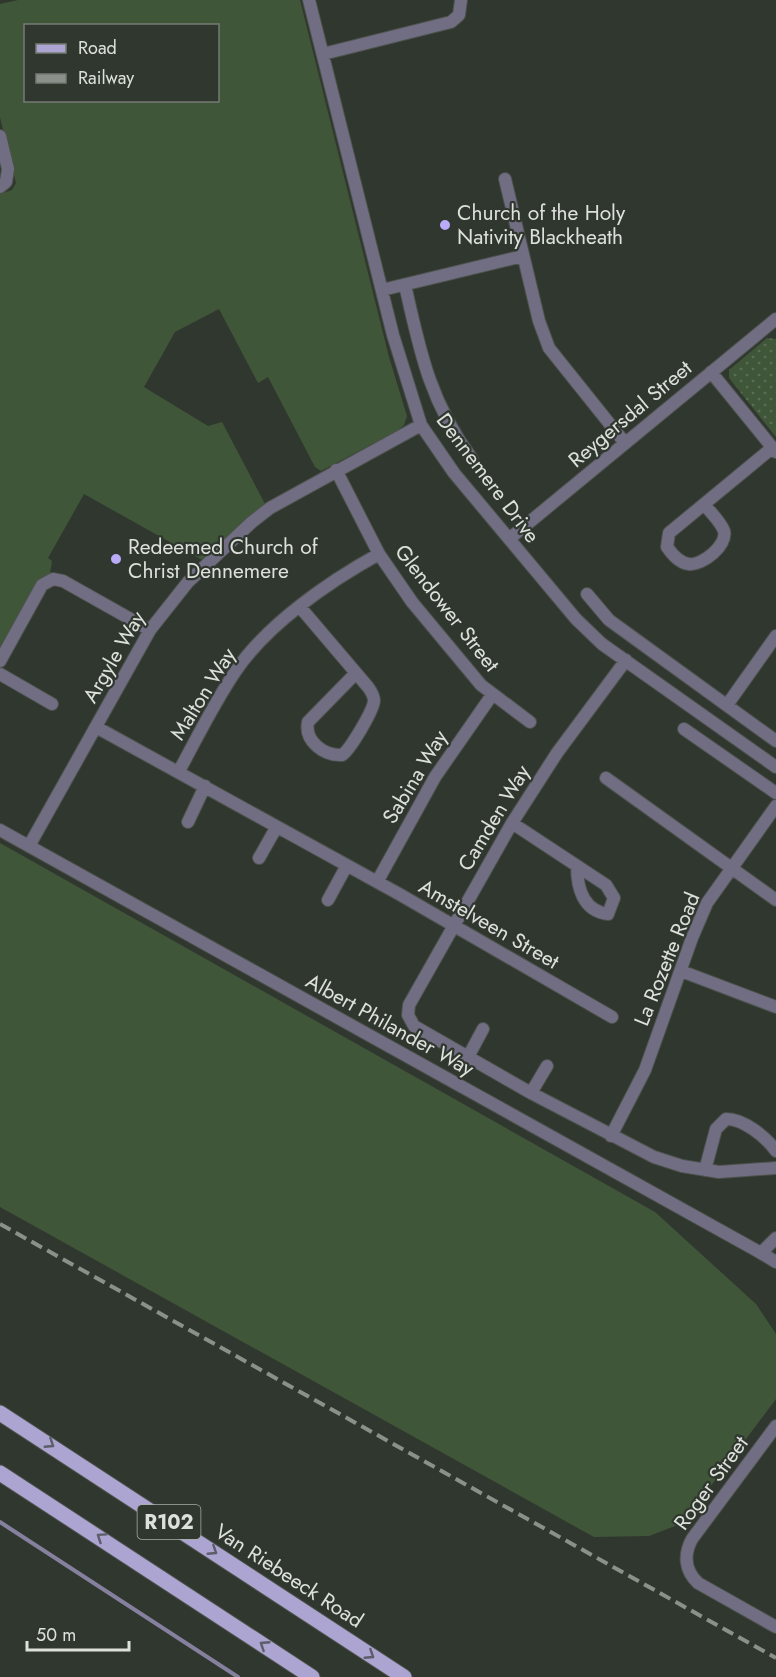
<svg xmlns="http://www.w3.org/2000/svg" width="776" height="1677" font-family="Jost,sans-serif">
  <style>
    .grass { fill: #405639; fill-rule: evenodd }
    .park { fill: url(#park-dots) }
    .lines { fill: none; stroke-linecap: round; stroke-linejoin: round }
    .stream { stroke: #86809f; stroke-width: 4 }
    .minor-casing { stroke: #4c524b; stroke-width: 14 }
    .tertiary-casing { stroke: #4c524b; stroke-width: 14 }
    .primary-casing { stroke: #4c524b; stroke-width: 17 }
    .minor { stroke: #716d83; stroke-width: 12 }
    .tertiary { stroke: #716d83; stroke-width: 12 }
    .primary { stroke: #aca4d1; stroke-width: 15 }
    .rail { stroke: #8b918a; stroke-width: 4; stroke-dasharray: 12 6; stroke-linecap: butt }
    .oneway { stroke: #5b5d68 }
    .poi-dot { fill: #baaaf7; stroke: #30372f; stroke-width: 2 }
    .labels { text-anchor: middle; dominant-baseline: central; stroke-width: 4.5; stroke-linejoin: round; paint-order: stroke }
    .shield { fill: #30372f; stroke: #a9aea8; stroke-width: 1.5 }
    .shield-label { font-size: 20px; font-weight: bold; fill: #dde1dc }
    .poi-label { font-size: 21px; fill: #dde1dc; stroke: #30372f; text-anchor: start }
    .street-label { font-size: 21px; fill: #dde1dc; stroke: #30372f }
  </style>
  <defs>
    <pattern id="park-dots" width="8" height="8" patternUnits="userSpaceOnUse" patternTransform="scale(1.5)"><rect width="8" height="8" fill="#405639"/><path d="M2 2h.1M6 6h.1" fill="none" stroke="#5b6e55" stroke-width="1.8" stroke-linecap="round"/></pattern>
  </defs>
  <rect width="100%" height="100%" fill="#30372f"/>
  <path class="grass" d="M18 0H300L389 357 407 416 404 425 397 431 321 471 315 467 268 377 258 383 219 309 175 332 144 387 208 426 222 422 265 504 202 560 84 494 48 558 52 561 50 573 40 579 0 651V194L12 190 16 183 0 117V4ZM26 26H218V100H26Z
    M0 843 655 1212 756 1304 776 1334V1399L683 1523 649 1536 594 1537 0 1207Z"/>
  <path class="park" d="M767 338 776 339V437L729 378V370Z"/>
  <g class="lines">
    <path class="stream" d="M0 1522 238 1677"/>
    <defs>
      <path id="minor" d="M309 0 393 335 421 425 454 473 576 619 602 644 776 767
        M323 54 451 22 459 15 461 0
        M0 136 8 169 6 182 0 187
        M505 179 539 321 549 348 625 443
        M405 285C420 352 430 402 472 459
        M382 290 523 256
        M711 372 776 452
        M336 470 379 554 412 602 481 685 530 722
        M704 504C710 512 721 522 724 531 728 545 702 566 689 564 679 563 672 554 667 547L669 533 772 448
        M509 539 776 319
        M587 594 609 620 776 741
        M300 607 368 687C371 691 374 696 374 701 373 711 350 750 342 755 324 756 304 741 308 722L356 673
        M626 660 557 753 512 823 409 1005 408 1015 414 1026 531 1093 654 1157 682 1166 719 1172 776 1168
        M0 661 42 585 53 579 63 581 150 630
        M0 674 52 704
        M727 705 776 636
        M96 727 399 894 612 1017
        M684 729 776 793
        M179 771C197 738 214 703 235 672 267 624 330 581 379 554
        M606 778 776 900
        M188 822 205 786
        M512 823 606 885 614 898 608 914C583 911 577 888 577 866
        M29 846 150 630 188 582 252 522 270 508 421 425
        M259 858 276 828
        M377 882 435 777 492 695
        M328 900 346 867
        M681 971 776 1007
        M468 1057 483 1029
        M531 1093 547 1066
        M611 1136 645 1070 692 938 707 903 776 806
        M705 1170 716 1129 726 1119C744 1119 766 1137 776 1151
        M761 1253 776 1262
        M776 1426 692 1539C684 1554 684 1570 698 1583L776 1627"/>
      <path id="tertiary" d="M0 830 761 1253 776 1238"/>
      <path id="primary" d="M0 1413 404 1677
        M0 1473 312 1677"/>
    </defs>
    <use href="#minor" class="minor-casing"/>
    <use href="#tertiary" class="tertiary-casing"/>
    <use href="#primary" class="primary-casing"/>
    <use href="#minor" class="minor"/>
    <use href="#tertiary" class="tertiary"/>
    <use href="#primary" class="primary"/>
    <path class="rail" d="M0 1224 776 1658"/>
  </g>
  <defs><path id="oneway-chevron" d="M-2-3.5L2.5 0L-2 3.5" fill="none" stroke-width="1.6" stroke-linecap="round" stroke-linejoin="round" transform="scale(1.5)"/></defs>
  <g class="oneway">
    <use href="#oneway-chevron" transform="translate(50 1444) rotate(33)"/>
    <use href="#oneway-chevron" transform="translate(101 1537) rotate(-146)"/>
    <use href="#oneway-chevron" transform="translate(213 1551) rotate(33)"/>
    <use href="#oneway-chevron" transform="translate(264 1645) rotate(-147)"/>
    <use href="#oneway-chevron" transform="translate(370 1655) rotate(33)"/>
  </g>
  <g class="poi-dot">
    <circle cx="445" cy="225" r="6"/>
    <circle cx="116" cy="559" r="6"/>
  </g>
  <g class="labels">
    <rect class="shield" x="137.5" y="1505" width="63" height="34" rx="4.5"/>
    <g class="shield-label">
      <text x="169" y="1522">R102</text>
    </g>
    <g class="poi-label">
      <text x="457" y="213">Church of the Holy<tspan x="457" dy="24">Nativity Blackheath</tspan></text>
      <text x="128" y="547">Redeemed Church of<tspan x="128" dy="24">Christ Dennemere</tspan></text>
    </g>
    <g class="street-label">
      <text transform="translate(630 414) rotate(-40)">Reygersdal Street</text>
      <text transform="translate(488 478) rotate(53)">Dennemere Drive</text>
      <text transform="translate(447 608) rotate(52)">Glendower Street</text>
      <text transform="translate(114 657) rotate(-60)">Argyle Way</text>
      <text transform="translate(203 694) rotate(-58)">Malton Way</text>
      <text transform="translate(415 777) rotate(-59)">Sabina Way</text>
      <text transform="translate(494 818) rotate(-59)">Camden Way</text>
      <text transform="translate(489 924) rotate(30)">Amstelveen Street</text>
      <text transform="translate(667 959) rotate(-68)">La Rozette Road</text>
      <text transform="translate(390 1025) rotate(29)">Albert Philander Way</text>
      <text transform="translate(711 1483) rotate(-54)">Roger Street</text>
      <text transform="translate(289 1576) rotate(33)">Van Riebeeck Road</text>
    </g>
  </g>
  <rect x="24" y="24" width="195" height="78" fill="#30372f" stroke="#757b74" stroke-width="1.5"/>
  <rect x="36" y="44" width="30" height="9" fill="#aca4d1" stroke="#757b74" stroke-width="1.5"/>
  <text x="78" y="54" font-size="18" fill="#dde1dc">Road</text>
  <rect x="36" y="74" width="30" height="9" fill="#8b918a" stroke="#757b74" stroke-width="1.5"/>
  <text x="78" y="84" font-size="18" fill="#dde1dc">Railway</text>
  <path d="M27 1641v9h102v-9" fill="none" stroke="#dde1dc" stroke-width="3"/>
  <text x="36" y="1641" font-size="18" fill="#dde1dc" stroke="#30372f" stroke-width="4.5" paint-order="stroke">50 m</text>
</svg>
